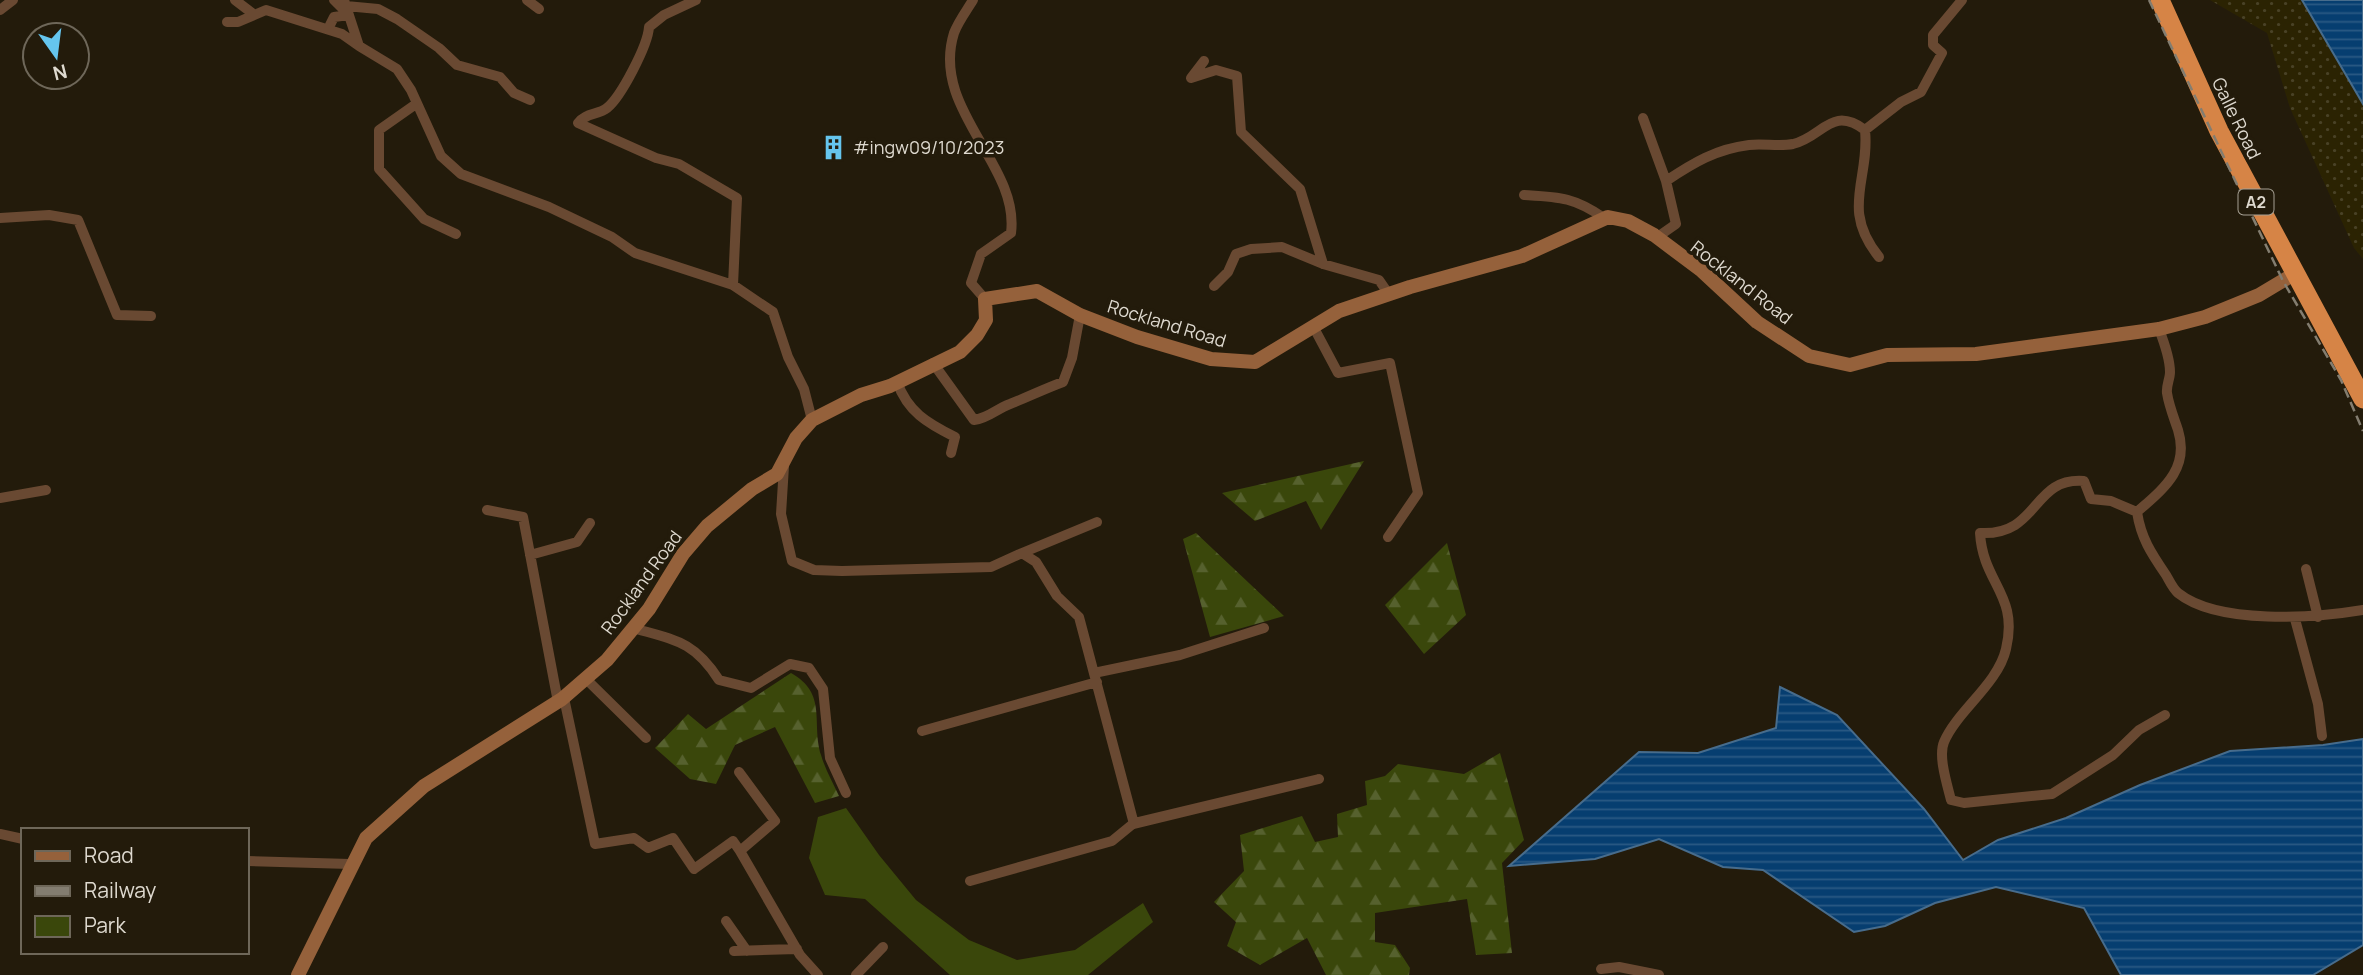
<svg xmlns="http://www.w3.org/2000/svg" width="2363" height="975" font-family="Manrope,sans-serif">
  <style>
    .green { fill: #3a470b }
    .forest { fill: url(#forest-firs) }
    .sand { fill: url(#sand-dots) }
    .water { fill: url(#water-rules); stroke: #476c8c; stroke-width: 2 }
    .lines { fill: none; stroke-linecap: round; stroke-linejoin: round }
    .street { stroke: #694932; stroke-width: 10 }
    .secondary { stroke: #95613b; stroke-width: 14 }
    .highway { stroke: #d68446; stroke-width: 19 }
    .rail { stroke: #837d70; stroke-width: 2.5; stroke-dasharray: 10 5; stroke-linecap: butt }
    .labels { text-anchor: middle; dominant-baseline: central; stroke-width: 7; stroke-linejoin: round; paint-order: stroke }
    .shield { fill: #231b0b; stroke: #a6a094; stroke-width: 2 }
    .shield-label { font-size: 16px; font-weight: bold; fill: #ded9cf }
    .street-label { font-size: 18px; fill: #ded9cf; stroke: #231b0b }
    .poi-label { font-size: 18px; fill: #ded9cf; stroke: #231b0b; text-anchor: start }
  </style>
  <defs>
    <pattern id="forest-firs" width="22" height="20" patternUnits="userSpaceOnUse" patternTransform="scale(1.75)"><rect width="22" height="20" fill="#3a470b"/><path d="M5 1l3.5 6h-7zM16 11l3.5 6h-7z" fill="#56612e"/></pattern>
    <pattern id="sand-dots" width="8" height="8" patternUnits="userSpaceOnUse" patternTransform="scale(1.75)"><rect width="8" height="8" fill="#2b2302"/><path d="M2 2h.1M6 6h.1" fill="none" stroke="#494226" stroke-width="1.8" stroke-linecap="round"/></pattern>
    <pattern id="water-rules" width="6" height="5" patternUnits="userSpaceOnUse" patternTransform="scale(1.75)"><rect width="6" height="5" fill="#063e70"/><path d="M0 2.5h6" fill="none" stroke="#2a5983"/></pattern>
  </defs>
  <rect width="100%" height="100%" fill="#231b0b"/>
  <path class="green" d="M846 808 879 855 916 900 969 940 1017 960 1075 950 1143 903 1153 922 1088 975H950L865 899 825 895 809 858 818 817Z"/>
  <path class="forest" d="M1364 461 1321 530 1306 501 1255 521 1222 493Z
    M1196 533 1284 616 1210 637 1183 539Z
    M1447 543 1466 615 1424 654 1385 605Z
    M791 673C828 694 811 722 821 755 825 769 833 783 839 796L815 803 775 727 735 745 716 784 690 779 655 748 688 714 706 729Z
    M1500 753 1524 840 1502 863 1512 953 1476 955 1467 899 1375 913V942L1395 945 1410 968 1409 975H1326L1307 938 1260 965 1227 946 1236 922 1214 902 1244 871 1240 835 1302 816 1315 842 1338 837 1337 814 1367 805 1365 781 1385 776 1398 764 1464 774Z"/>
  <path class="sand" d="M2210 0H2302L2363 104V259L2354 248 2290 108 2267 33Z"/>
  <path class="water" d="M2302 0H2363V104Z
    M1780 687 1837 715 1924 809 1963 860 1998 840 2066 818 2140 785 2230 751 2323 745 2363 739V945L2313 975H2121L2084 908 1996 887 1935 903 1885 926 1854 932 1763 870 1723 867 1659 839 1595 859 1509 866 1639 752 1698 753 1776 728Z"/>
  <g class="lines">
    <path class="street" d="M235 0 252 13
      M334 0 347 13
      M344 0 359 46 397 69 411 90 441 156 461 174 549 207 612 237 635 253 733 285 773 312 788 357 804 389 812 420
      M527 0 539 9
      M696 0 664 15 649 27C648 45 621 97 607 108 598 115 585 113 578 123L656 158 679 164 737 198 733 285
      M973 0C967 10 958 22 954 33 930 110 1020 164 1011 233L981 254 971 283 985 299
      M346 6 378 9 397 19 439 48 457 65 500 77 514 93 530 100
      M0 10 13 0
      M227 22H238L266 10 342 34 359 46
      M328 29 334 17 349 15
      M1204 61 1191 78 1216 70 1237 76 1241 132 1300 189 1323 264
      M416 104 379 130V169L424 219 456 234
      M1643 118 1666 181 1676 224 1656 238
      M1865 130 1901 102 1921 92 1942 53 1933 45V35L1962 0
      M1666 181C1693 163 1716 149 1749 145 1764 143 1778 147 1793 144 1823 137 1831 105 1865 130 1870 180 1840 209 1879 257
      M1524 195C1559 197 1574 197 1604 218
      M0 218 49 215 78 220 117 315 151 316
      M1214 286 1228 272 1236 254 1251 249 1282 247 1323 264 1379 280 1388 293
      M1313 326 1338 373 1390 363 1418 493 1388 537
      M2159 329C2164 342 2170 358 2170 372 2170 379 2166 386 2167 393 2169 406 2174 418 2178 430 2190 469 2163 489 2137 512 2141 538 2151 553 2166 575 2169 580 2173 589 2178 593 2218 625 2315 618 2363 610
      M933 363 974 420C989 418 996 409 1010 404 1028 397 1044 389 1063 382L1072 358 1080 315
      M897 382C908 412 927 423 955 437L951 453
      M784 466 781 514 792 561 814 570 842 571 991 567 1022 553 1036 562 1057 596 1079 617 1134 824
      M0 498 46 490
      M487 510 523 517 558 702
      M2137 512 2111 501 2091 499 2084 481C2031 477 2040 536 1980 533 1983 584 2019 594 2006 649 1998 684 1957 711 1944 742 1938 756 1947 784 1951 800L1964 803 2052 794 2113 755 2139 730 2165 715
      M1022 553 1097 522
      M530 555 577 542 590 523
      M2306 569 2318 617
      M2295 619 2318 704 2322 736
      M633 628C675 640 694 641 719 680L751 688 790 664 809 668 823 689 830 758 846 793
      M1094 673 1180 655 1264 628
      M585 678 646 738
      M564 698 595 844 634 838 648 848 673 838 694 869 733 841 740 851
      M922 731 1097 682
      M739 772 775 821 740 851 800 955 818 975
      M0 834 23 839
      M247 861 350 864
      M970 881 1112 841 1134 823 1319 779 1134 824
      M726 921 747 951
      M734 951 797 949
      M1601 969 1619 967 1659 975
      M856 975 883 947"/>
    <path class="secondary" d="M298 975 366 838 424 786 562 699 607 660 649 609 683 554 707 526 752 489 777 474 796 438 812 420 861 395 890 386 960 352 977 335 986 320 985 299 1037 291 1080 315 1137 337 1211 359 1255 362 1339 311 1410 287 1522 256 1608 217 1628 221 1654 235 1702 271 1757 322 1809 356 1850 365 1887 355 1976 354 2159 329 2205 317 2259 295 2294 274"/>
    <path class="highway" d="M2160 0 2219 131 2363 399"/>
    <path class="rail" d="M2149 0 2283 281 2341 380 2363 431"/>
  </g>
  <defs>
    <symbol id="building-bare" viewBox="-9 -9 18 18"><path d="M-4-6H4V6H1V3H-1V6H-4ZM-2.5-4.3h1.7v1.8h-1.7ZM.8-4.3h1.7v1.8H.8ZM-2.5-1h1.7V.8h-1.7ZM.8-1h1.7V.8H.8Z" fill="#65c5ee" stroke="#231b0b" stroke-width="2.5" paint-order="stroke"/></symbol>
  </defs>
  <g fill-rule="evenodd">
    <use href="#building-bare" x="816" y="130" width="35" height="35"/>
  </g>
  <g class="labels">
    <rect class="shield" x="2238.5" y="189.5" width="35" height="25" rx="5"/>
    <g class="shield-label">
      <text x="2256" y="202">A2</text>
    </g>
    <g class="street-label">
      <text transform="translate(2237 118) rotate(64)">Galle Road</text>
      <text transform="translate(1742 282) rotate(38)">Rockland Road</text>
      <text transform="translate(1167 323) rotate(17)">Rockland Road</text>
      <text transform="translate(641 582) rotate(-54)">Rockland Road</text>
    </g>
    <g class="poi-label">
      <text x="853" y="147">#ingw09/10/2023</text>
    </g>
  </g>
  <rect x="21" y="828" width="228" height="126" fill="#231b0b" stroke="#6e6759" stroke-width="2"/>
  <rect x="35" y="851" width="35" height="10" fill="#95613b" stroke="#6e6759" stroke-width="2"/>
  <text x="84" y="863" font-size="21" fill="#ded9cf">Road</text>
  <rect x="35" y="886" width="35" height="10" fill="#837d70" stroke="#6e6759" stroke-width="2"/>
  <text x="84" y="898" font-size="21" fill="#ded9cf">Railway</text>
  <rect x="35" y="916" width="35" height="21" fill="#3a470b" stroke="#6e6759" stroke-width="2"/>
  <text x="84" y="933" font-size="21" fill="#ded9cf">Park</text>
  <g transform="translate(56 56) rotate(166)"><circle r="33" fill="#231b0b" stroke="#6e6759" stroke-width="2"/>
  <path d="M0-5L12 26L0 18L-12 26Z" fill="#65c5ee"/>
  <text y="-10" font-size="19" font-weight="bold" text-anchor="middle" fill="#ded9cf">N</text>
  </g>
</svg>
